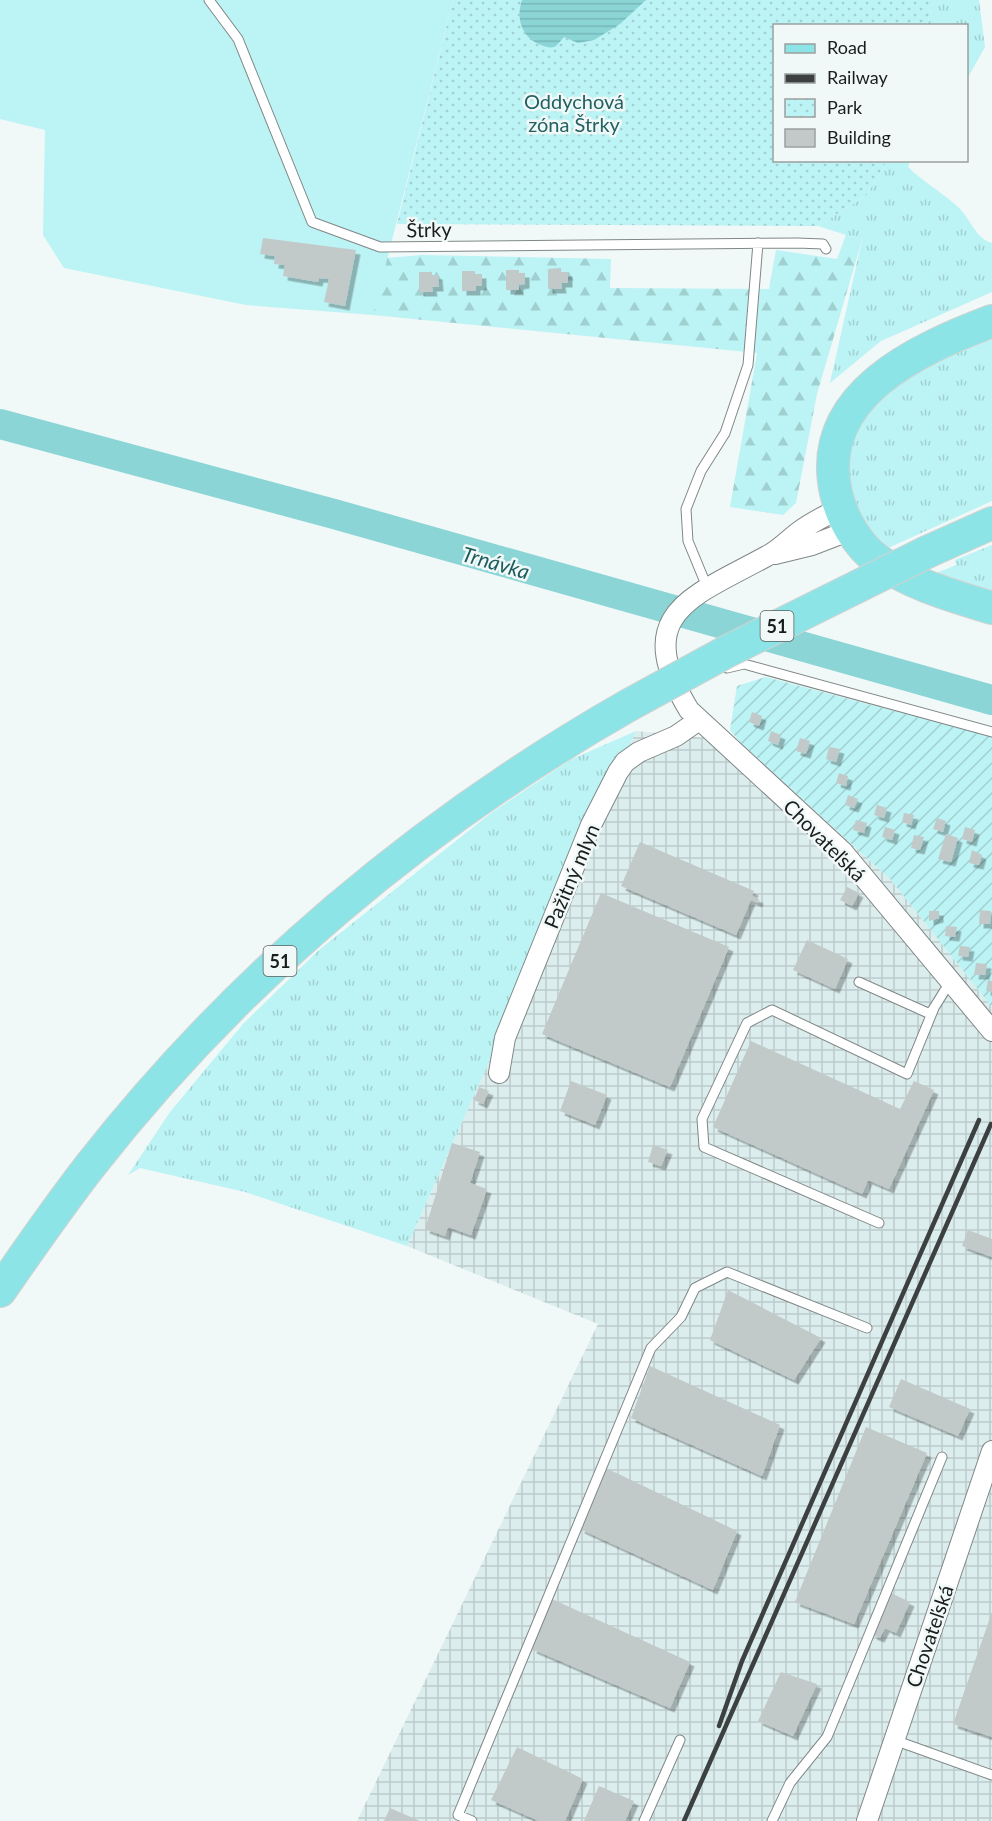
<svg xmlns="http://www.w3.org/2000/svg" width="992" height="1821" font-family="Lato,sans-serif">
  <style>
    .industrial { fill: url(#industrial-grid) }
    .grass { fill: url(#grass-tufts) }
    .forest { fill: url(#forest-firs) }
    .park { fill: url(#park-dots) }
    .garden { fill: url(#garden-furrows) }
    .pitch { fill: #bcf3f4 }
    .water { fill: url(#water-rules) }
    .lines { fill: none; stroke-linecap: round; stroke-linejoin: round }
    .river { stroke: #8bd5d6; stroke-width: 30 }
    .building { fill: #c2c9c9; filter: url(#shadow) }
    .lane-casing { stroke: #808787; stroke-width: 11 }
    .street-casing { stroke: #808787; stroke-width: 22 }
    .primary-casing { stroke: #d1d2d2; stroke-width: 34 }
    .lane { stroke: #fff; stroke-width: 9 }
    .street { stroke: #fff; stroke-width: 20 }
    .primary { stroke: #8de4e6; stroke-width: 32 }
    .rail { stroke: #3d4040; stroke-width: 4.5 }
    .primary-bridge-casing { stroke: #d1d2d2; stroke-width: 34; stroke-linecap: butt }
    .primary-bridge { stroke: #8de4e6; stroke-width: 32 }
    .labels { text-anchor: middle; dominant-baseline: central; stroke-width: 5; stroke-linejoin: round; paint-order: stroke }
    .shield { fill: #f0f8f8; stroke: #5b5f5f; stroke-width: 1.5 }
    .shield-label { font-size: 18px; font-weight: bold; fill: #1b1d1d }
    .park-label { font-size: 20px; fill: #246162; stroke: #f0f8f8 }
    .street-label { font-size: 20px; fill: #1b1d1d; stroke: #f0f8f8 }
    .water-label { font-size: 21px; font-style: italic; fill: #1d5c5d; stroke: #f0f8f8 }
  </style>
  <defs>
    <pattern id="industrial-grid" width="8" height="8" patternUnits="userSpaceOnUse" patternTransform="scale(1.5)"><rect width="8" height="8" fill="#dceded"/><path d="M0 4h8M4 0v8" fill="none" stroke="#bccbcb"/></pattern>
    <pattern id="grass-tufts" width="24" height="20" patternUnits="userSpaceOnUse" patternTransform="scale(1.5)"><rect width="24" height="20" fill="#bcf3f4"/><path d="M3 7l-1-3M5 7V3M7 7l1-3M15 17l-1-3M17 17v-4M19 17l1-3" fill="none" stroke="#a1d0d1"/></pattern>
    <pattern id="forest-firs" width="22" height="20" patternUnits="userSpaceOnUse" patternTransform="scale(1.5)"><rect width="22" height="20" fill="#bcf3f4"/><path d="M5 1l3.5 6h-7zM16 11l3.5 6h-7z" fill="#a1d0d1"/></pattern>
    <pattern id="park-dots" width="8" height="8" patternUnits="userSpaceOnUse" patternTransform="scale(1.5)"><rect width="8" height="8" fill="#bcf3f4"/><path d="M2 2h.1M6 6h.1" fill="none" stroke="#a1d0d1" stroke-width="1.8" stroke-linecap="round"/></pattern>
    <pattern id="garden-furrows" width="10" height="10" patternUnits="userSpaceOnUse" patternTransform="scale(1.5)"><rect width="10" height="10" fill="#bcf3f4"/><path d="M-1 1l2-2M0 10L10 0M9 11l2-2" fill="none" stroke="#a1d0d1"/></pattern>
    <pattern id="water-rules" width="6" height="5" patternUnits="userSpaceOnUse" patternTransform="scale(1.5)"><rect width="6" height="5" fill="#8bd5d6"/><path d="M0 2.5h6" fill="none" stroke="#77b6b7"/></pattern>
    <filter id="shadow"><feDropShadow dx="4.5" dy="4.5" stdDeviation="0" flood-color="#0004"/></filter>
  </defs>
  <rect width="100%" height="100%" fill="#f0f8f8"/>
  <path class="industrial" d="M636 731 739 741 891 880 992 1007V1821H357L598 1324 407 1246Z"/>
  <path class="grass" d="M934 0H979L985 47 967 79 966 26 927 25Z
    M887 161H910L908 167C924 183 944 193 960 209 971 220 976 239 992 243V292L881 341 830 383 862 240 818 226 866 196Z
    M992 334V501L888 548C866 533 857 512 852 487 831 399 929 363 992 334Z
    M992 545V596L929 576 956 565 955 560Z
    M636 731 407 1246 245 1192 140 1168 128 1175 170 1112 243 1024 319 950 491 813 570 760Z"/>
  <path class="forest" d="M846 235 862 240 817 394 796 503 783 515 730 507 757 353 373 315 363 260 422 255 611 259 610 288 769 289 776 250 837 259Z"/>
  <path class="park" d="M453 0H934L927 25 774 26V160L887 161 866 196 818 226 397 224Z"/>
  <path class="garden" d="M766 677 992 737V1007L891 880 739 741 730 730 737 686Z"/>
  <path class="pitch" d="M0 0H453L373 315 246 305 64 268 43 235 45 130 0 119Z"/>
  <path class="water" d="M522 0H646L620 24 594 40 578 43 564 37C561 40 557 46 554 47 550 48 547 47 544 46 523 40 515 20 522 0Z"/>
  <g class="lines">
    <path class="river" d="M0 424 334 514 992 700"/>
  </g>
  <path class="building" d="M263 238 356 250 345 306 324 302 329 279 319 278 318 282 283 276 285 265 274 264 275 256 260 254Z
    M561 268V272H568V283H561L562 289H548V269Z
    M506 270H519V273H525V284L519 285V290H506Z
    M462 271H475V274H482V286H476V291H462Z
    M419 272H432V275H438L439 287H432L433 292H419Z
    M752 712 762 716 759 726 749 722Z
    M771 731 781 735 778 745 768 741Z
    M800 738 810 741 806 754 796 751Z
    M829 747 840 749 836 762 826 759Z
    M839 773 848 776 846 786 836 783Z
    M848 795 858 799 854 808 845 805Z
    M877 805 887 808 884 818 874 815Z
    M904 813 914 815 911 825 902 822Z
    M937 818 946 821 943 832 933 829Z
    M856 820 867 823 864 833 853 830Z
    M885 827 895 830 892 840 882 837Z
    M965 827 975 830 972 842 962 839Z
    M946 834 958 838 951 862 938 859Z
    M914 835 924 837 920 850 911 848Z
    M640 842 754 891 752 896 759 899 758 903 751 900 736 935 621 886Z
    M972 850 982 855 979 865 969 863Z
    M847 887 859 893 852 906 840 900Z
    M601 893 729 947 670 1087 542 1034Z
    M980 910 991 911 990 924H979Z
    M929 911H939V918L929 921Z
    M946 926 957 927 955 937 945 936Z
    M807 940 848 959 835 989 793 970Z
    M960 946 970 947 968 957 958 956Z
    M976 963 987 964 985 975H974Z
    M988 980 992 981V992L986 991Z
    M751 1041 900 1109 914 1081 934 1090 889 1189 868 1180 862 1194 713 1127Z
    M571 1081 607 1095 595 1125 560 1111Z
    M479 1087 489 1091 483 1104 474 1100Z
    M452 1143 480 1152 470 1183 487 1189 471 1235 448 1227 445 1236 425 1229Z
    M653 1145 668 1150 661 1166 648 1162Z
    M968 1230 992 1239V1257L962 1246Z
    M728 1290 821 1338 794 1380 710 1340Z
    M650 1366 780 1425 762 1476 631 1418Z
    M901 1379 970 1409 958 1436 889 1407Z
    M866 1427 927 1453 854 1624 795 1602Z
    M606 1468 737 1531 713 1590 580 1529Z
    M891 1593 910 1602 896 1633 885 1628 880 1638 872 1635Z
    M552 1599 690 1662 670 1708 532 1649Z
    M992 1612V1737L953 1724Z
    M781 1672 817 1684 793 1736 758 1721Z
    M517 1747 583 1779 565 1821H539L491 1800Z
    M599 1786 634 1801 625 1821H584Z
    M390 1808 420 1821H384Z"/>
  <g class="lines">
    <defs>
      <path id="lane" d="M209 0 238 39 312 222 380 247 797 243 823 244 826 249
        M707 587 688 541 686 509 701 471 725 433 748 365 758 243
        M727 668 744 664 992 732
        M859 982 928 1013 932 1011 950 982
        M879 1223 704 1147 702 1119 747 1023 772 1010 907 1074 934 1008
        M894 1740 992 1775
        M472 1821 458 1815 651 1348 681 1317 695 1288 727 1272 867 1328
        M644 1821 680 1740
        M772 1821 790 1783 827 1737 942 1457"/>
      <path id="street" d="M840 508C827 515 812 522 800 531 789 539 779 550 767 556 692 597 630 613 689 710L842 851 992 1031
        M775 554 812 545 851 530
        M499 1073 505 1038 591 825 618 772 625 762 639 752 676 736 699 720
        M867 1821 992 1451"/>
      <path id="primary" d="M992 321C918 349 814 395 836 493 842 518 857 546 879 561 912 585 953 596 992 608
        M927 552 992 523
        M0 1291C29 1249 59 1206 90 1166 237 978 422 823 629 705"/>
    </defs>
    <use href="#lane" class="lane-casing"/>
    <use href="#street" class="street-casing"/>
    <use href="#primary" class="primary-casing"/>
    <use href="#lane" class="lane"/>
    <use href="#street" class="street"/>
    <use href="#primary" class="primary"/>
    <path class="rail" d="M719 1726 742 1661 979 1120
      M684 1821 991 1124"/>
    <defs>
      <path id="primary-bridge" d="M629 705 726 652 927 552"/>
    </defs>
    <use href="#primary-bridge" class="primary-bridge-casing"/>
    <use href="#primary-bridge" class="primary-bridge"/>
  </g>
  <g class="labels">
    <g class="shield">
      <rect x="760.5" y="611" width="33" height="30" rx="4.5"/>
      <rect x="263.5" y="946" width="33" height="30" rx="4.5"/>
    </g>
    <g class="shield-label">
      <text x="777" y="626">51</text>
      <text x="280" y="961">51</text>
    </g>
    <g class="park-label">
      <text x="574" y="101">Oddychová<tspan x="574" dy="23">zóna Štrky</tspan></text>
    </g>
    <g class="street-label">
      <text transform="translate(429 229) rotate(-1)">Štrky</text>
      <text transform="translate(825 840) rotate(45)">Chovateľská</text>
      <text transform="translate(571 876) rotate(-67)">Pažitný mlyn</text>
      <text transform="translate(929 1636) rotate(-71)">Chovateľská</text>
    </g>
    <g class="water-label">
      <text transform="translate(496 562) rotate(16)">Trnávka</text>
    </g>
  </g>
  <rect x="773" y="24" width="195" height="138" fill="#f0f8f8" stroke="#9ba0a0" stroke-width="1.5"/>
  <rect x="785" y="44" width="30" height="9" fill="#8de4e6" stroke="#9ba0a0" stroke-width="1.5"/>
  <text x="827" y="54" font-size="18" fill="#1b1d1d">Road</text>
  <rect x="785" y="74" width="30" height="9" fill="#3d4040" stroke="#9ba0a0" stroke-width="1.5"/>
  <text x="827" y="84" font-size="18" fill="#1b1d1d">Railway</text>
  <rect x="785" y="99" width="30" height="18" fill="url(#park-dots)" stroke="#9ba0a0" stroke-width="1.5"/>
  <text x="827" y="114" font-size="18" fill="#1b1d1d">Park</text>
  <rect x="785" y="129" width="30" height="18" fill="#c2c9c9" stroke="#9ba0a0" stroke-width="1.5"/>
  <text x="827" y="144" font-size="18" fill="#1b1d1d">Building</text>
</svg>
